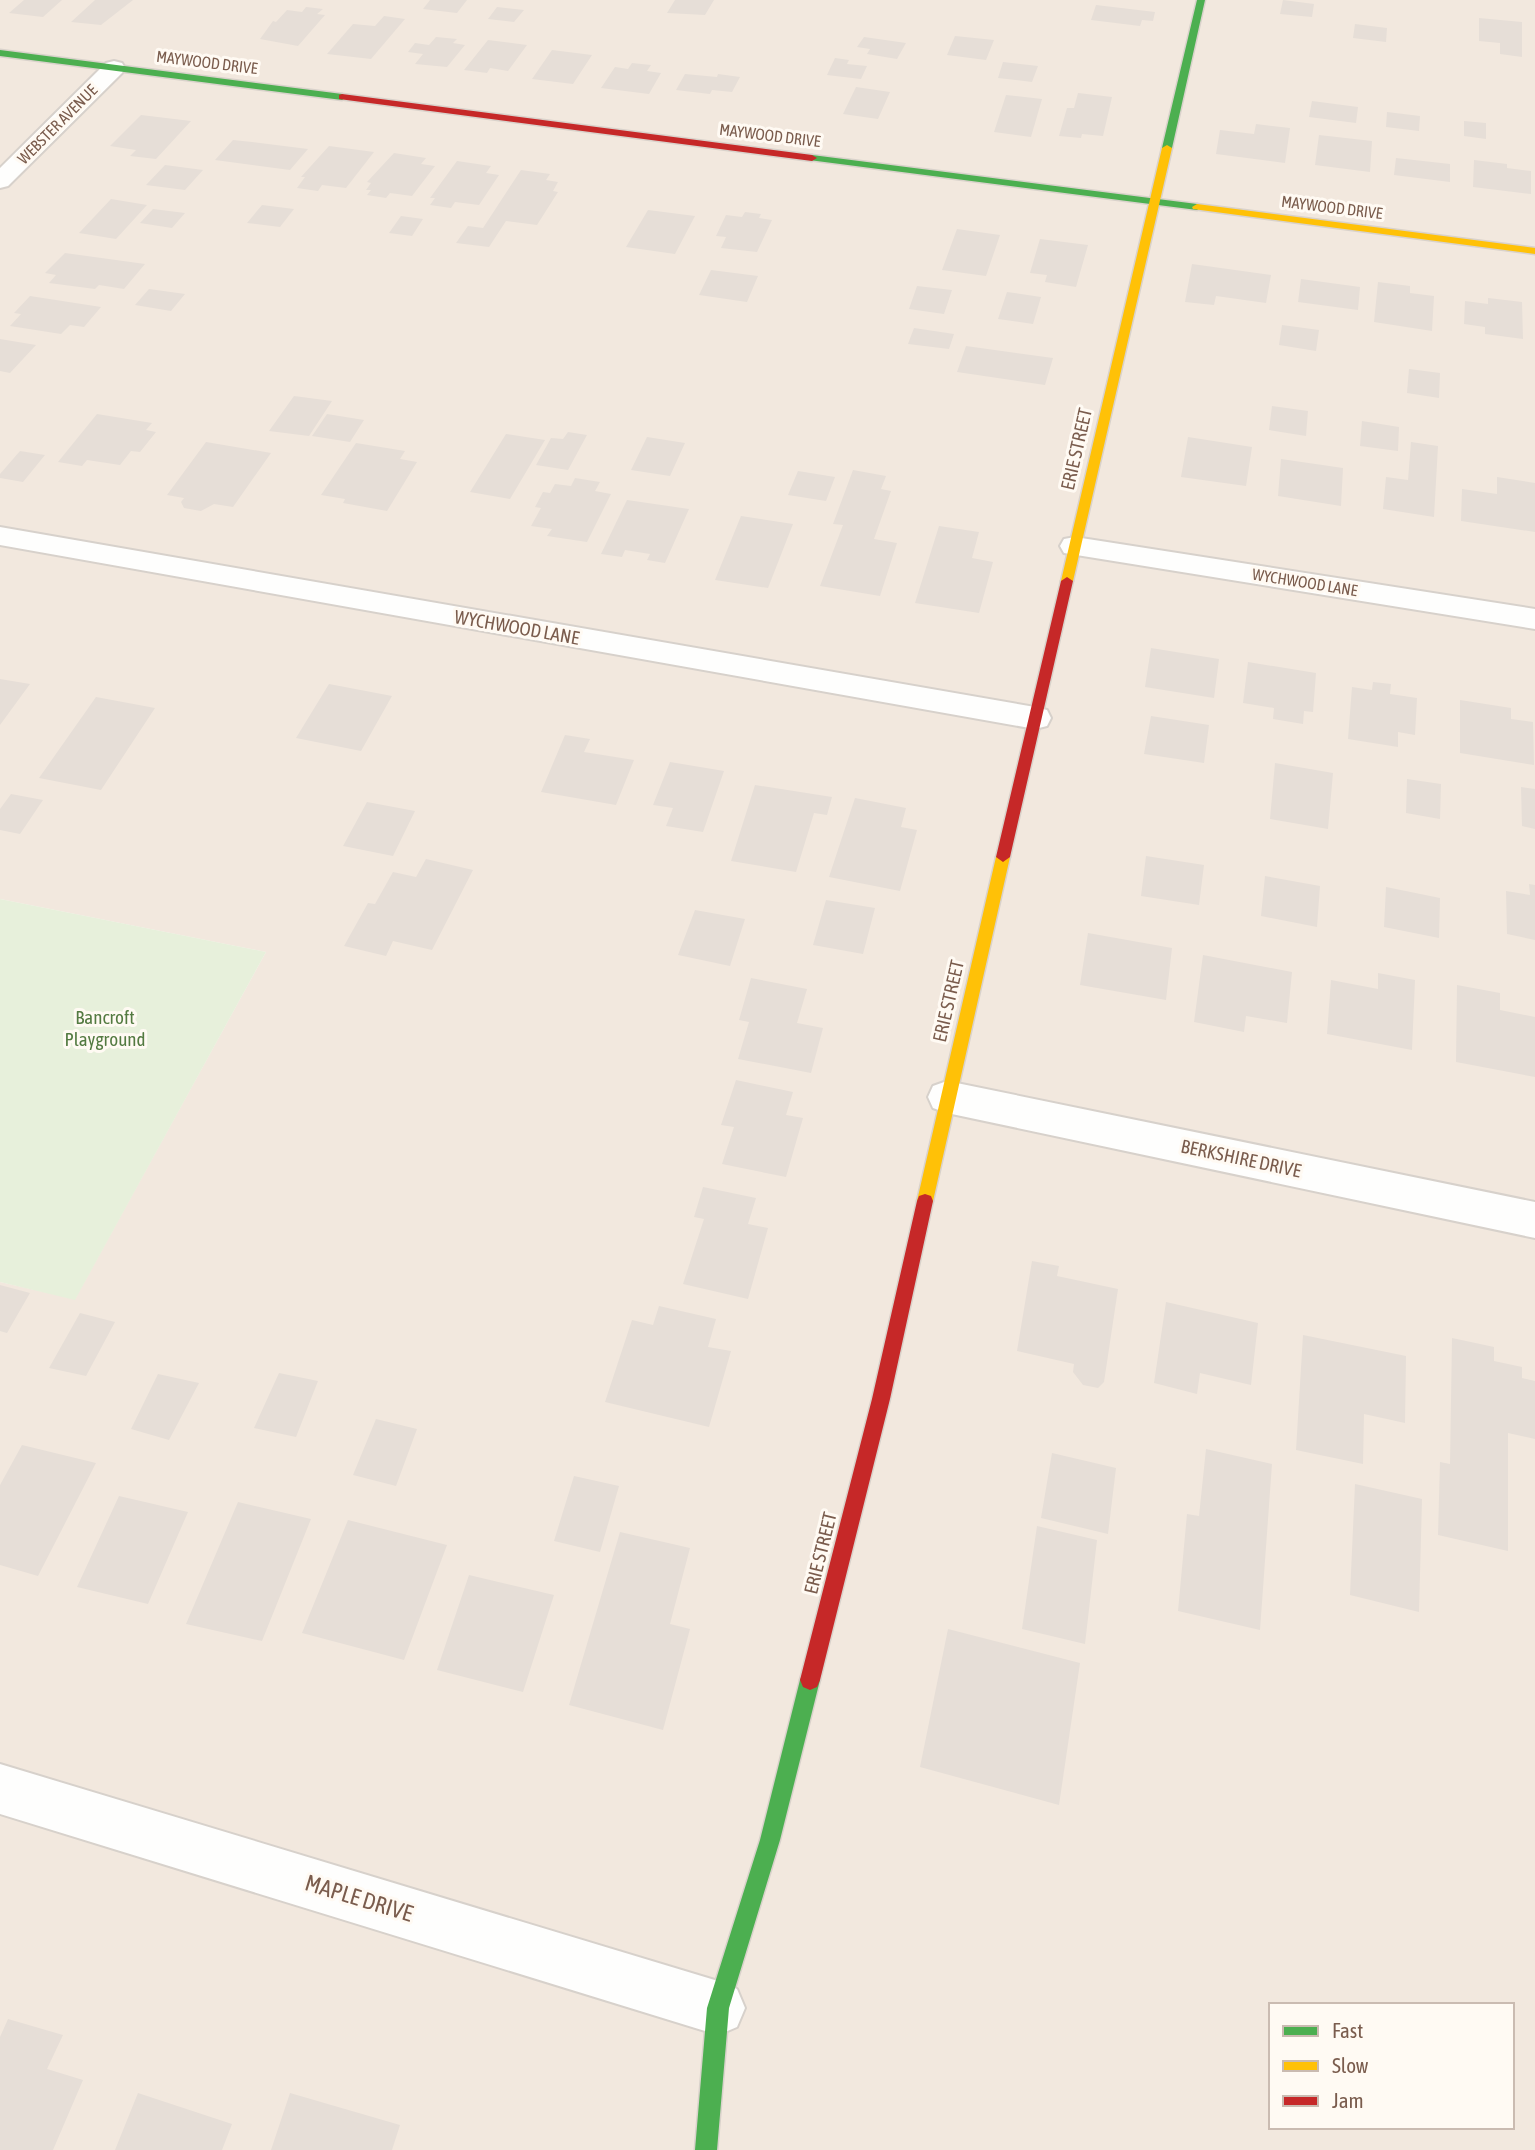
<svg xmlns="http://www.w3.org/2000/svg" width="1535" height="2150" font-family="'Asap Condensed',sans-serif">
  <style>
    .residential { fill: #f2e8de; fill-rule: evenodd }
    .green { fill: #e7f0db }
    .building { fill: #e6ded7 }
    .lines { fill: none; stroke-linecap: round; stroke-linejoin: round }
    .street-casing { stroke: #d7d1cb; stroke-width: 4 }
    .fast-casing { stroke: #d9d2cb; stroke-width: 3 }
    .slow-casing { stroke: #d9d2cb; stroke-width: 3 }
    .jam-casing { stroke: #d9d2cb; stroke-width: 3 }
    .street { fill: #fefefd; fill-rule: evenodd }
    .fast { fill: #4caf50; fill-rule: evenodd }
    .slow { fill: #ffc107; fill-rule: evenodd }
    .jam { fill: #c62828; fill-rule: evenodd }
    .labels { text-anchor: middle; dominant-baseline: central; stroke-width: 6; stroke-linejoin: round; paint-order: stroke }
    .far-street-label { font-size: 16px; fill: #7a5c4d; stroke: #fffaf3 }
    .street-label { font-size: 19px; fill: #7a5c4d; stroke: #fffaf3 }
    .park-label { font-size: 19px; fill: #537a41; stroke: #fffaf3 }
    .near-street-label { font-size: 23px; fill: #7a5c4d; stroke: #fffaf3 }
  </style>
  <rect width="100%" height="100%" fill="#f9f5f0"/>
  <path class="residential" d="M0 0H1535V2150H0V1282L75 1299 266 952 0 899ZM1271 2005H1512V2127H1271Z"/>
  <path class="green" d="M0 899 266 952 75 1300 0 1282Z"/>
  <path class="building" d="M24 0H62L43 17 9 13Z
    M95 0H133L101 25 71 22Z
    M430 0H467L457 13 423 9Z
    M675 0H714L705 15 667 13Z
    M1283 0 1314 4 1312 17 1280 14Z
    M1096 5 1155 12 1153 21 1142 20 1140 26 1091 20Z
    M306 7 323 9 317 14 325 15 298 46 260 39 273 21 276 22 287 10 302 12Z
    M497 7 524 10 514 22 488 19Z
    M384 16 405 19 371 59 327 54 353 24 375 26Z
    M1479 18 1522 22V57L1500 54V43L1479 41Z
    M1355 24 1387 28 1386 42 1353 38Z
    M955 36 994 40 986 60 947 55Z
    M436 37 457 39 453 43 465 45 447 67 415 64 423 54 408 52 415 43 429 45Z
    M864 37 906 43 897 59 867 54 870 49 857 47Z
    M488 40 527 45 508 71 490 68 487 73 464 70Z
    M552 50 592 55 573 84 532 79Z
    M835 58 849 60 847 64 867 66 861 79 827 75Z
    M1003 62 1038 66 1032 82 998 78Z
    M632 63 651 65 647 71 661 73 649 94 601 88 615 67 628 69Z
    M685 74 717 77 718 74 740 77 732 92 712 90 710 94 676 90Z
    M856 87 890 92 878 119 843 114Z
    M1078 93 1112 97 1103 136 1082 134 1081 138 1059 136 1067 108H1074Z
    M1006 95 1042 99 1031 137 994 132Z
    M1312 101 1358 107 1356 123 1309 117Z
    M1387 112 1420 116 1419 131 1386 127Z
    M141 115 191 121 156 159 130 156 136 150 110 146Z
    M1464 121 1486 123V139L1464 136Z
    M1256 124 1290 128 1285 163 1216 154 1220 130 1254 134Z
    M1319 135 1372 141 1370 172 1315 165Z
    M233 140 252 142 308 149 290 170 215 160Z
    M329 146 374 152 346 188 322 185 318 191 297 188 305 177H301Z
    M394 153 426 158 421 164 435 166 412 196 390 193 386 198 367 195 371 190H366L371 183 367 182Z
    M1396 158 1450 164V182L1394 175Z
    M1474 160 1507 164V168L1531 171V194L1473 187Z
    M457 161 491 166 486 173 499 175 479 205 455 202 451 208 430 205 435 198H430Z
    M165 165 203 170 185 190 146 185Z
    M521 170 550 174 546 180 558 182 553 191 558 192 537 225 506 221 489 247 456 243 468 226 483 228Z
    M111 199 147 205 116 239 79 233Z
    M262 205 294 209 280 227 247 223Z
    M153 209 185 213 172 228 140 223Z
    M648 210 695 216 675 254 626 247Z
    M745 212 761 214 759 218 772 220 757 252 721 248 726 237 716 236 726 215 742 217Z
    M401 216 423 219 412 236 389 233Z
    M957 229 1000 235 986 276 942 270Z
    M1040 239 1088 245 1076 287 1045 282 1047 275 1030 273Z
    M65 253 145 264 124 289 99 285 95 289 49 283 56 275 45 273Z
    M1192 264 1271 275 1266 303 1216 296 1214 305 1185 302Z
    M711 270 758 276 747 302 699 295Z
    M1301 279 1360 287 1358 310 1298 302Z
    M1378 282 1410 286V293L1434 296 1432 331 1374 322Z
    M917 286 952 290 944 314 909 309Z
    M149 289 185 294 171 311 135 305Z
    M1007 292 1041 297 1033 324 998 319Z
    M30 296 101 307 84 327 70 325 61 334 10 326 21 314 14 313Z
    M1488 298 1522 302 1523 339 1485 334V327L1464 324 1465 301 1488 304Z
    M1282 325 1319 330 1316 351 1279 345Z
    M914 328 954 334 949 349 908 344Z
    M0 339 36 345 10 373 0 371Z
    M966 346 1053 358 1045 385 957 372Z
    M1409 369 1440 373 1439 398 1407 393Z
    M294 396 332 401 309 436 269 431Z
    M1272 406 1308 411 1306 436 1269 430Z
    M97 414 152 423 146 430 156 432 140 452 131 451 120 465 87 460 82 466 58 462Z
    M327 414 364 420 350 442 312 436Z
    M1362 421 1399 427 1398 451 1360 446Z
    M568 432 587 435 568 470 536 465 551 438 563 439Z
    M506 434 545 440 510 499 470 492Z
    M647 437 685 443 670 476 631 470Z
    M1188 437 1252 447 1246 486 1181 477Z
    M206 442 271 453 233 507 214 504 201 511 184 508 181 502 184 498 167 495Z
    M1411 442 1438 446 1434 517 1383 509 1386 477 1408 480Z
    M356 443 405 451 400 459 417 462 387 511 343 503 345 499 321 495Z
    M20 451 45 455 23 482 0 478V474Z
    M1281 459 1343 468 1341 506 1278 496Z
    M853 470 886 476 881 489 891 491 874 539 897 543 880 596 820 586 843 525 833 524Z
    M798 471 835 477 826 501 788 495Z
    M1497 477 1535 483V532L1461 521 1462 489 1497 494Z
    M575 478 600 482 595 491 611 494 587 542 547 536 552 529 531 526 541 508 535 507 543 492 550 493 555 484 571 486Z
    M627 500 689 509 665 563 647 560 650 554 625 550 622 557 601 554Z
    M741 516 793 524 768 588 715 580Z
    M939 526 979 532 972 558 993 562 979 613 915 603Z
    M1151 648 1219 659 1214 698 1145 687Z
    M1248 662 1316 673 1313 712 1304 711 1303 724 1273 719 1274 708 1243 703Z
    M0 679 30 684 0 725Z
    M1373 682 1391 684 1390 694 1417 698 1415 735 1398 732V747L1348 739 1352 687 1372 690Z
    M329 684 392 696 361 751 296 738Z
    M96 697 155 708 101 790 39 778Z
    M1460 700 1511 708V719L1533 722 1534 765 1460 753Z
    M1151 716 1209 725 1204 763 1144 754Z
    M565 735 590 739 584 752 634 760 616 805 541 792Z
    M670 762 724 771 703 832 666 826 673 808 653 805Z
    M1275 763 1333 773 1328 829 1270 819Z
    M1407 779 1441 784 1440 819 1406 813Z
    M755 785 832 797 827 815 814 813 796 872 731 861Z
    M1521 787 1535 789V829L1522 826Z
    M11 794 43 800 20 834 0 830V809Z
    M855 798 906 808 901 827 917 830 900 891 829 877Z
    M367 802 415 811 393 856 343 846Z
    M1146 856 1204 865 1199 905 1141 896Z
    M426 859 473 870 432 950 393 941 386 956 344 946 368 903 375 904 393 872 416 877Z
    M1265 876 1320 886 1317 927 1261 916Z
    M1529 884 1535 885V940L1507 934 1506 891 1530 895Z
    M1386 887 1440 898 1439 938 1384 927Z
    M826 900 875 908 863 954 813 945Z
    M695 910 745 919 730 966 678 955Z
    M1088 933 1172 948 1166 1000 1080 985Z
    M1203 955 1292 972 1287 1023 1246 1016 1244 1032 1194 1022Z
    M1378 973 1415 980 1412 1050 1327 1034 1331 980 1378 989Z
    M751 978 807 989 797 1023 823 1028 811 1073 738 1059 749 1022 739 1020Z
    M1457 985 1500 993V1010L1535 1017V1077L1456 1062Z
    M736 1080 793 1092 786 1115 803 1118 786 1177 722 1164 734 1127 721 1125Z
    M703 1187 756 1198 748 1224 768 1228 748 1299 683 1284 704 1219 694 1217Z
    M1032 1261 1059 1266 1057 1276 1118 1289 1104 1382 1098 1388 1083 1385 1073 1372 1074 1364 1017 1351Z
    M0 1285 30 1293 7 1333 0 1331Z
    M1166 1302 1258 1323 1251 1385 1200 1373 1197 1394 1154 1383Z
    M659 1306 716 1319 708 1347 731 1351 709 1427 605 1402 632 1320 653 1325Z
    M80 1313 115 1322 86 1376 49 1368Z
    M1303 1335 1406 1356 1405 1423 1364 1414 1363 1464 1296 1450Z
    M1452 1338 1494 1347V1361L1522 1367V1378L1535 1381V1439L1508 1433V1551L1438 1535 1440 1462 1450 1464Z
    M279 1373 318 1381 296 1437 254 1428Z
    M158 1374 199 1383 169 1440 131 1429Z
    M376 1419 417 1429 396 1486 353 1475Z
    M22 1445 96 1463 38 1576 0 1565V1485Z
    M1206 1449 1272 1464 1260 1630 1178 1611 1187 1514 1199 1516Z
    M1052 1453 1116 1468 1108 1534 1041 1518Z
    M574 1476 619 1486 600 1552 554 1541Z
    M1355 1484 1422 1499 1419 1612 1350 1595Z
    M119 1496 188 1512 148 1604 77 1587Z
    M238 1502 311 1519 262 1641 186 1624Z
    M348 1520 447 1545 404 1660 302 1633Z
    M1037 1526 1097 1540 1085 1644 1022 1629Z
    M620 1532 690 1548 670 1624 690 1629 663 1730 569 1705Z
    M469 1575 554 1595 523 1692 437 1670Z
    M948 1629 1080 1663 1059 1805 920 1767Z
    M8 2019 63 2035 47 2069 83 2080 53 2150H0V2037Z
    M138 2093 232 2124 222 2150H115Z
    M290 2093 400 2125 392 2150H271Z"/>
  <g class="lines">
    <defs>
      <path id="street" d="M114 61 122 63 125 68 122 73 8 186 0 188V168L106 63Z
        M0 527 1035 707 1047 710 1051 718 1047 726 1035 729 0 545Z
        M1075 537 1535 609V629L1064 553 1060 546 1064 539Z
        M947 1081 1535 1202V1238L947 1113 933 1108 928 1097 933 1086Z
        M0 1764 718 1981 737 1989 745 2008 737 2027 718 2035 0 1814Z"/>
      <path id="fast" d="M1197 0H1205L1172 148 1167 151 1162 148Z
        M0 50 342 94 347 97 342 100 0 56Z
        M812 155 1197 204 1202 207 1197 210 809 160 807 158Z
        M810 1670 817 1673 820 1680 780 1840 729 2008 717 2150H695L707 2008 760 1840 800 1680 803 1673Z"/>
      <path id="slow" d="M1167 145 1172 148 1073 581 1067 585 1061 581 1162 148Z
        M1197 204 1535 248V254L1193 209 1192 207Z
        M1003 852 1010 857 933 1201 931 1206 925 1208 919 1206 917 1201 996 857Z"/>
      <path id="jam" d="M342 94 812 155 817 158 812 161 339 99V95Z
        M1067 577 1073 581 1010 857 1003 862 996 857 1061 581Z
        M925 1194 931 1196 933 1201 890 1399 820 1680 817 1687 810 1690 803 1687 800 1680 872 1399 917 1201 919 1196Z"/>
    </defs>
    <use href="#street" class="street-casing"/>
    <use href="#fast" class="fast-casing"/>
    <use href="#slow" class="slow-casing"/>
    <use href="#jam" class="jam-casing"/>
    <use href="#street" class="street"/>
    <use href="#fast" class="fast"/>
    <use href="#slow" class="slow"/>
    <use href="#jam" class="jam"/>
  </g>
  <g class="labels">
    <g class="far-street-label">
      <text transform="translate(207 62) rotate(7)">MAYWOOD DRIVE</text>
      <text transform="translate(57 124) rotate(-45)">WEBSTER AVENUE</text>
      <text transform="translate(770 135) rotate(7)">MAYWOOD DRIVE</text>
      <text transform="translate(1332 207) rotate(7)">MAYWOOD DRIVE</text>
      <text transform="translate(1305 582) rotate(9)">WYCHWOOD LANE</text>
    </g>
    <g class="street-label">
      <text transform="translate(1076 449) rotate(-77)">ERIE STREET</text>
      <text transform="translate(517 627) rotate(10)">WYCHWOOD LANE</text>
      <text transform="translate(948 1001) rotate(-77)">ERIE STREET</text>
      <text transform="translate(1241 1158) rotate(12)">BERKSHIRE DRIVE</text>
      <text transform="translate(820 1553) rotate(-76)">ERIE STREET</text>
    </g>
    <g class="park-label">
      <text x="105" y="1017">Bancroft<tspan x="105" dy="22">Playground</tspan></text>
    </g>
    <g class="near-street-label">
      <text transform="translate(359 1898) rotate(17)">MAPLE DRIVE</text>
    </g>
  </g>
  <rect x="1269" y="2003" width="245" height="126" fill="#fffaf3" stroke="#cabbb1" stroke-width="2"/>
  <rect x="1283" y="2026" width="35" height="10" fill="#4caf50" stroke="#cabbb1" stroke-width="2"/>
  <text x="1332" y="2038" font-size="21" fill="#7a5c4d">Fast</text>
  <rect x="1283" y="2061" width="35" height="10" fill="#ffc107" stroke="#cabbb1" stroke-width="2"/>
  <text x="1332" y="2073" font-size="21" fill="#7a5c4d">Slow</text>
  <rect x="1283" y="2096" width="35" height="10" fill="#c62828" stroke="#cabbb1" stroke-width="2"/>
  <text x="1332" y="2108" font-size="21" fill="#7a5c4d">Jam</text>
</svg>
